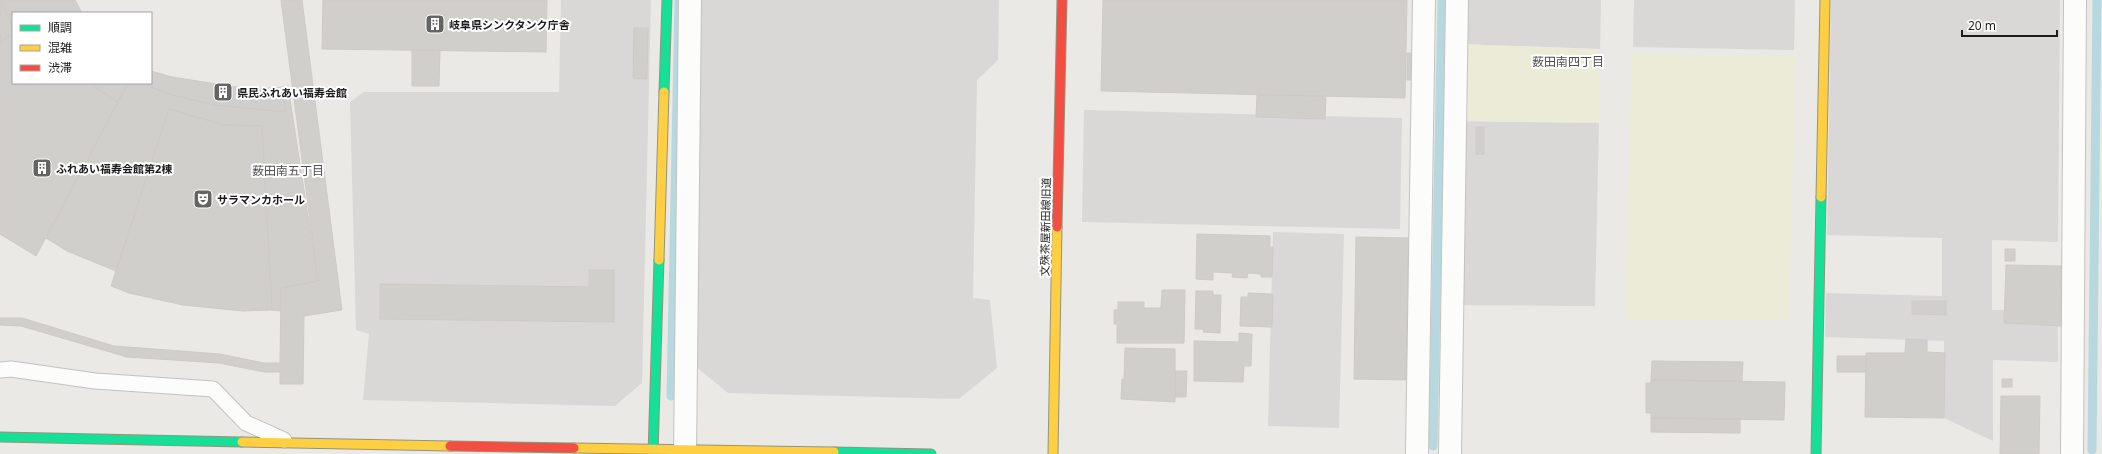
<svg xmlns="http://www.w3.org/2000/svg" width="2102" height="454" font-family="'Noto Sans','Noto Sans JP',sans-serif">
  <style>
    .religious { fill: #d9d8d6 }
    .farmland { fill: #ebebd7 }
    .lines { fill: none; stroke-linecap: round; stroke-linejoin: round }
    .stream { stroke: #b7d8df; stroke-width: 9 }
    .building { fill: #d1cfcc; stroke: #cecac6 }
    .lane-casing { stroke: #c3c2c1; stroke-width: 17 }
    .street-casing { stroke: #c3c2c1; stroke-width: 24 }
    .fast-casing { stroke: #93947d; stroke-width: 11 }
    .slow-casing { stroke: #93947d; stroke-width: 11 }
    .jam-casing { stroke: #93947d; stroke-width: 11 }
    .lane { stroke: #fcfcfb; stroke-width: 15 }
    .street { stroke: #fcfcfb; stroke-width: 22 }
    .fast { stroke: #16e098; stroke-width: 9 }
    .slow { stroke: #ffcf43; stroke-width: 9 }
    .jam { stroke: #f24e42; stroke-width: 9 }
    .labels { text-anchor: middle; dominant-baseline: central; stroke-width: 4; stroke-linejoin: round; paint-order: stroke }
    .poi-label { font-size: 11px; font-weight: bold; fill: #1c1c1c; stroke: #fff; text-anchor: start }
    .street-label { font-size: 11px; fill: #1c1c1c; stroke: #fff }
    .neighbourhood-label { font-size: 12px; fill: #4f4f4f; stroke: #fff }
  </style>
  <rect width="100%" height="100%" fill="#ebe9e5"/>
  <path class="religious" d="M561 0H651L642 383 615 406 363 400 369 334 356 330 350 102 364 92H559Z
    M700 0H999L998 60 977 80 973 298 990 300 997 368 959 399 728 393 695 366Z
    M1459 0H1601L1600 49 1458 44Z
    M1634 0H1795L1794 50 1633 47Z
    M1831 0H2060L2058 242 1992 240V310H2058V362L1993 360V441L1944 418V341L1825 337 1826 293 1942 296V238L1827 235Z
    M1084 110 1402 118 1400 229 1082 222Z
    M1457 121 1599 123 1595 306 1457 305Z
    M1273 232 1344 234 1339 428 1268 426Z"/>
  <path class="farmland" d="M1458 44 1600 49 1599 123 1457 121Z
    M1632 54 1795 56 1789 320 1625 319Z"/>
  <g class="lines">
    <path class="stream" d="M671 396 679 0
      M1433 446 1442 0
      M2092 450 2097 0"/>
  </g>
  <path class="building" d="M0 0 13 28V33L0 42Z
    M1 0H75L82 13H13V28Z
    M281 0H302L342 310 304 316 303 384H280V372H264L219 363 127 357 21 326 0 325V318H22L114 346 220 354 264 363H280L281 288 318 281Z
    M323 0H547L546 52 322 49Z
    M1103 0H1407L1405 98 1101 91Z
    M634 28H648L647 79 633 78Z
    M13 33V83H89L118 102 36 256 0 234V42Z
    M412 50H440L439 86H412Z
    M1407 53H1414L1413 80H1407Z
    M151 71 172 77 229 86 255 89 283 87 285 112 215 105 172 95 141 83H151Z
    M89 83H128L118 102Z
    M128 83H141L172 95 215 105 285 112 283 87 288 86 318 281 281 288 280 311 272 310 262 126 224 125 169 109 116 271 67 251 46 238Z
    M1257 95 1326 96 1325 119 1256 117Z
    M169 109 224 125 262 126 272 310 243 311 183 305 129 293 111 286Z
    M1476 127H1484V154H1476Z
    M1197 234 1270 236V247H1273L1272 277H1261V274L1248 273 1247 278 1232 277 1233 273 1213 272V280L1196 279Z
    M1356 237 1408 238 1406 380 1354 379Z
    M2005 249H2015V261H2005Z
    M2006 265 2062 266 2061 326 2004 323Z
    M589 270H614V322L380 319V284L589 287Z
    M1162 290H1185L1184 343H1117V324H1114V310H1118V302H1144V308H1161Z
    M1196 291H1213V295H1221L1220 333 1203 332 1204 329H1195Z
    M1248 293 1273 294 1272 327 1240 326 1241 297H1248Z
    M1912 301H1946V315L1912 314Z
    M1239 333 1252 334 1251 366H1244L1243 382 1194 381V341L1239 342Z
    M1906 339 1927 340V352L1945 353 1944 418 1865 417 1866 353H1905Z
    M1125 348 1175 349V402L1121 399 1122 379H1124Z
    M1837 356H1866V372H1837Z
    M1652 361 1743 362 1742 381 1651 380Z
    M1175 371H1187L1186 397H1175Z
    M2002 379H2012V387H2002Z
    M1651 380 1785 382 1784 420 1651 418V413H1646V383H1651Z
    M2001 396H2040L2039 454H2000Z
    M1651 418 1740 419V433L1651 432Z"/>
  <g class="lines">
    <defs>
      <path id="lane" d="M0 370 11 369 95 381 213 389 246 423 284 440"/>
      <path id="street" d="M685 454 690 0
        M1417 454 1424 0
        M1450 454 1457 0
        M2072 454 2075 0"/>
      <path id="fast" d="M664 92 667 0
        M0 437 242 442
        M834 452 931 454
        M653 454 659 260
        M1816 454 1821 197"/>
      <path id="slow" d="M1821 197 1825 0
        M659 260 664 92
        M242 442 450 446
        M574 448 834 452
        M1053 454 1057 227"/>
      <path id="jam" d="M1057 227 1062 0
        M450 446 574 448"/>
    </defs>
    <use href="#lane" class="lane-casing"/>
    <use href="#street" class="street-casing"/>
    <use href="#fast" class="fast-casing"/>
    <use href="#slow" class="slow-casing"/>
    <use href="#jam" class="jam-casing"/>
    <use href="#lane" class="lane"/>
    <use href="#street" class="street"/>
    <use href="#fast" class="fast"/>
    <use href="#slow" class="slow"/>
    <use href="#jam" class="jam"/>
  </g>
  <defs>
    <symbol id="building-square" viewBox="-11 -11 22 22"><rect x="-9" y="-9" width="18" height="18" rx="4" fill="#646462" stroke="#fff"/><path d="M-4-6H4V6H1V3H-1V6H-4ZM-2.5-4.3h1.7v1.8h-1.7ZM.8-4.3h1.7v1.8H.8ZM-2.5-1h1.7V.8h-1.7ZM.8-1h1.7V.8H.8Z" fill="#fff"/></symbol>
    <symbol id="theatre-square" viewBox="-11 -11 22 22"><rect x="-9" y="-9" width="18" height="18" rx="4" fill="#646462" stroke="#fff"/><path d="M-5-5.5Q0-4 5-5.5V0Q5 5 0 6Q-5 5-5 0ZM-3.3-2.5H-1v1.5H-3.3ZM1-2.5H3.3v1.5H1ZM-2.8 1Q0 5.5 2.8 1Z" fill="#fff"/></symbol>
  </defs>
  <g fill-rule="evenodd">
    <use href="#building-square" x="424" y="13" width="22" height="22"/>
    <use href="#building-square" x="212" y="81" width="22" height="22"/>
    <use href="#building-square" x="31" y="157" width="22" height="22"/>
    <use href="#theatre-square" x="192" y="188" width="22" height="22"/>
  </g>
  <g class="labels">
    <g class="poi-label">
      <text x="449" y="24">岐阜県シンクタンク庁舎</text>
      <text x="237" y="92">県民ふれあい福寿会館</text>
      <text x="56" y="168">ふれあい福寿会館第2棟</text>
      <text x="217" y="199">サラマンカホール</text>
    </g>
    <g class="street-label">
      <text transform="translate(1045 227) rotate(-89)">文殊茶屋新田線旧道</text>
    </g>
    <g class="neighbourhood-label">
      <text x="1568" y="61">薮田南四丁目</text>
      <text x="288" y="170">薮田南五丁目</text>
    </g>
  </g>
  <rect x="12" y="12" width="140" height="72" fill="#ffffff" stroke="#a4a4a4"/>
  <rect x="20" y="25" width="20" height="6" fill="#16e098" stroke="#a4a4a4"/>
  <text x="48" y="32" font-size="12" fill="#1c1c1c">順調</text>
  <rect x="20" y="45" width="20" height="6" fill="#ffcf43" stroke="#a4a4a4"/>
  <text x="48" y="52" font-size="12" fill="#1c1c1c">混雑</text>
  <rect x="20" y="65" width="20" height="6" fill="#f24e42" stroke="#a4a4a4"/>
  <text x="48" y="72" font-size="12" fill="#1c1c1c">渋滞</text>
  <path d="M1962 30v6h95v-6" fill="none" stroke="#1c1c1c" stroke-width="2"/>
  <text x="1968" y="30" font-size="12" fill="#1c1c1c" stroke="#ffffff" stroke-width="3" paint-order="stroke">20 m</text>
</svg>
